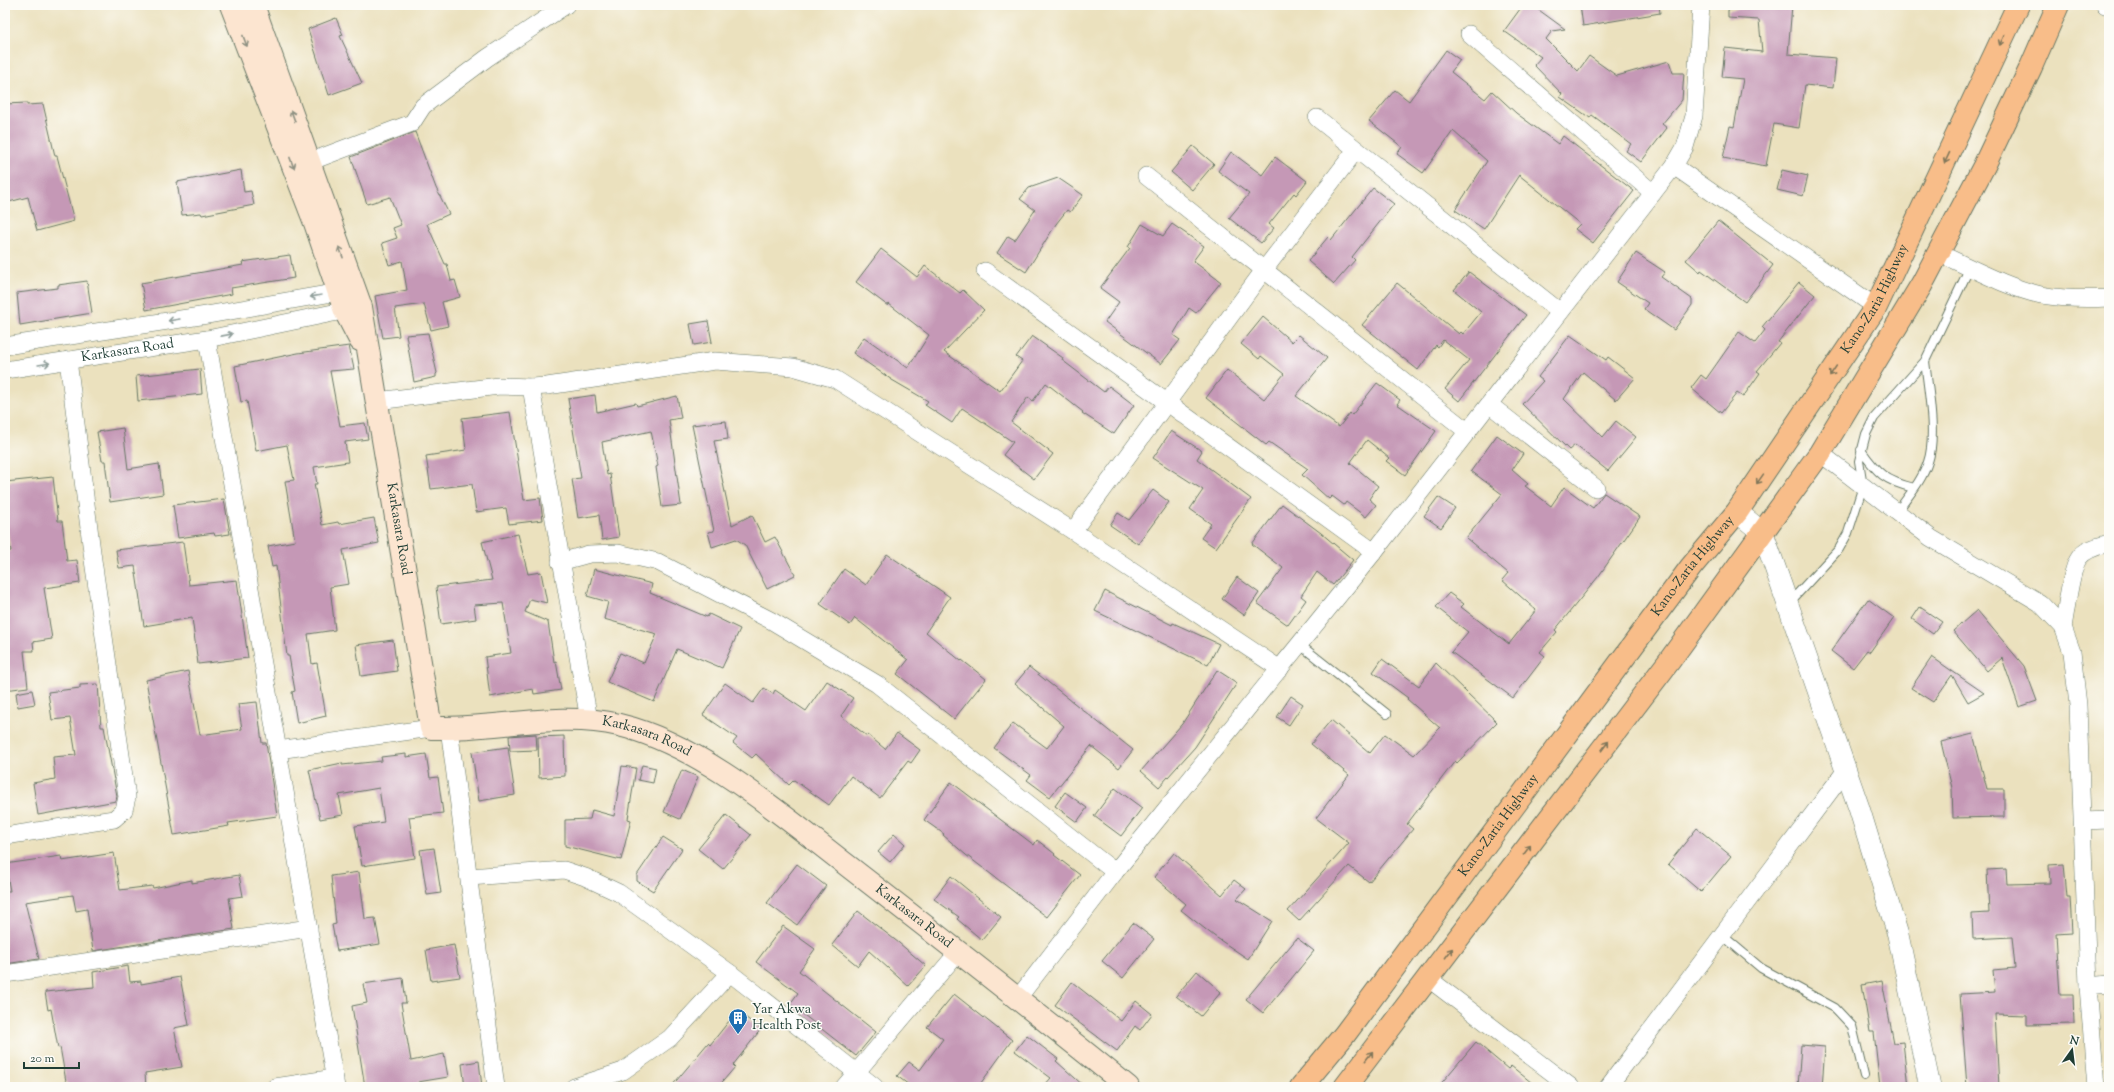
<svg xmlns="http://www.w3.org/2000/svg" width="2114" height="1092" font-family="'Sorts Mill Goudy',serif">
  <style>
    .building { fill: #c598b6 }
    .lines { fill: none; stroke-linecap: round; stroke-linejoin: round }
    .service-casing { stroke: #667664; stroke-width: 10 }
    .minor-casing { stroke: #667664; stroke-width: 18 }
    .tertiary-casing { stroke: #667664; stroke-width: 22 }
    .secondary-casing { stroke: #667664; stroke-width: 24 }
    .trunk-casing { stroke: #667664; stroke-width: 24 }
    .service { stroke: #fff; stroke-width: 8 }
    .minor { stroke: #fff; stroke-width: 17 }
    .tertiary { stroke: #fff; stroke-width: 21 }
    .secondary { stroke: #fce5d0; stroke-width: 22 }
    .trunk { stroke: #f8bd89; stroke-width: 22 }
    .oneway { stroke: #81775a }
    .oneway2 { stroke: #8e9182 }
    .oneway3 { stroke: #8f9e9a }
    .labels { text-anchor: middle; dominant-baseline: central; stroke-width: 3; stroke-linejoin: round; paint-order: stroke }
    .street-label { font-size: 14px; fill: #1f3d34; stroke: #fdfcf7 }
    .poi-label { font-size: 14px; fill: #1f3d34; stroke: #fdfcf7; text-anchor: start }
  </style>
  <rect width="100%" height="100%" fill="#fdfcf7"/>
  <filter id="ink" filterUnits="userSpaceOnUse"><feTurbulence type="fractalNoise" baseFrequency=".025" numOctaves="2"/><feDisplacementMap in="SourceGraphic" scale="8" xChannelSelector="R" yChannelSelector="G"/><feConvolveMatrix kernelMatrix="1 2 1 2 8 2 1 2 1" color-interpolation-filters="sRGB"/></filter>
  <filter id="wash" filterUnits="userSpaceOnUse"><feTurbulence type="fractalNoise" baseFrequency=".012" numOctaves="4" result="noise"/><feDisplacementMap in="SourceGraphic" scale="16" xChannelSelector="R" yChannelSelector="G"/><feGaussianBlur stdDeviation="0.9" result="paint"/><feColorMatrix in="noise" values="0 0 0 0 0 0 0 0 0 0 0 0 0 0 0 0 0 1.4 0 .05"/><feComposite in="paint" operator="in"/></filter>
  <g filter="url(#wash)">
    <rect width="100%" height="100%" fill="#ebe1be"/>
    <g id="blocks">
      <path class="building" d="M1523 5H1532L1565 29 1552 31 1546 39 1578 71 1589 56 1617 76 1669 61 1673 73H1684L1682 100 1662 124 1667 128 1641 162 1626 151 1631 144 1592 115 1590 118 1560 97 1562 94 1534 65 1541 57 1504 31Z
        M1580 5H1659L1660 13 1583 26Z
        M1773 5H1792L1788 54 1836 58 1833 88 1805 85 1799 128 1774 124 1766 166 1723 158 1730 126 1734 127 1743 79 1722 77 1725 48 1762 52 1759 20 1728 18V10Z
        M336 18 343 35 340 36 362 83 329 95 308 29Z
        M1446 50 1460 60 1451 72 1485 99 1492 91 1516 113 1558 144 1563 136 1634 191 1593 243 1575 229 1580 224 1519 175 1484 229 1455 210 1487 161 1453 131 1423 173 1397 154 1402 147 1369 121 1395 90 1409 101Z
        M27 103V105L43 104 55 156H57L74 221 37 231 28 197 5 203V104Z
        M415 132 436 188 449 214 427 224 445 264H447L451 281 455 280 460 297 442 302 448 326 431 330 424 304 395 308 399 336 383 338 375 296 407 290 402 261 389 265 382 243 397 238 393 228 401 225 390 197 367 204 351 157Z
        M1193 146 1214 164 1192 190 1171 172Z
        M1231 152 1262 175 1275 157 1307 181 1296 195 1294 193 1269 224 1274 228 1261 243 1229 218 1249 194 1218 171Z
        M241 170 244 192 251 191 254 205 202 215 201 213 182 215 177 182Z
        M1782 170 1808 176 1803 196 1777 190Z
        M1058 178 1083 195 1070 212 1067 210 1056 224 1026 272 997 253 1008 236 1015 240 1035 210 1020 199 1029 188Z
        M1373 188 1394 204 1352 257 1355 260 1334 284 1308 261 1328 237 1331 240Z
        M1718 221 1773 265 1745 302 1701 270 1700 272 1686 260Z
        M1142 224 1163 236 1172 224 1204 246 1193 261 1221 282 1196 313 1189 308 1173 335 1180 340 1161 364 1105 322 1119 302 1100 288 1130 248 1128 247Z
        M881 249 917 277 925 266 960 293 963 290 984 310 944 352 1000 391 1022 361 1016 357 1032 336 1063 358 1062 360 1104 392 1109 386 1134 405 1114 434 1082 413 1083 412 1046 383 1033 401 1028 397 1011 422 1053 454 1034 479 1003 455 1013 442 962 408 952 423 925 405 928 401 892 380 853 353 864 337 908 368 929 335 889 304 888 306 856 282Z
        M1636 253 1665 272 1661 277 1692 299V305L1674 330 1644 309 1648 303 1617 282Z
        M290 255 294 278 231 288 232 294 146 310 141 283 243 265 242 262Z
        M1469 272 1526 315 1459 401 1445 389 1469 360 1443 340 1438 347 1436 345 1418 370 1362 325 1397 283 1459 334 1461 332 1463 334 1481 312 1454 290Z
        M87 281 92 313 20 325 17 293 58 288V285Z
        M1799 282 1815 295 1778 342 1780 343 1757 371 1760 373 1743 397 1737 393 1721 413 1691 388 1701 375 1706 379 1739 332 1755 343 1765 330 1762 327Z
        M1263 317 1292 342 1299 335 1327 358 1296 396 1339 427 1350 413 1352 415 1377 383 1400 400 1397 404 1436 431 1405 475 1386 461 1389 458 1367 440 1350 463 1378 486 1369 499 1376 505 1366 517 1346 502 1344 505 1332 496 1329 499 1302 475 1308 469 1269 442 1266 445 1206 398 1227 370 1264 399 1284 374 1261 356 1259 359 1241 344Z
        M708 321 712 342 694 345 690 324Z
        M428 333 437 373 436 374V377L414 382 406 335Z
        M1570 335 1606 360 1608 357 1635 378 1616 400 1583 372 1564 399 1603 437 1616 421 1636 437 1608 471 1575 445 1569 450 1522 404 1543 381 1538 377Z
        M349 346 354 369 330 371 340 426 365 423 368 439 345 442 348 462 314 467 317 484H314L322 525 338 522 339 524 374 518 379 543 343 550 349 584 330 587 335 630 308 634 312 664 317 663 326 716 297 723 292 692 295 691 289 656H287L276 566 272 567 268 546 295 541 285 481 294 480 287 445 256 451 247 401 241 402 235 366 298 353Z
        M200 369 202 394 138 401 136 376Z
        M595 395 597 412 636 403 637 406 677 396 681 418 669 420 681 505 662 507 656 467 658 466 651 431 602 442 607 475 610 474 619 537 602 540 599 515 578 518 572 479 581 478 568 399Z
        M510 412 524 500 540 498 543 520 509 524 506 508 476 512 472 484 431 489 426 456 466 450 462 418Z
        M726 421 728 439 714 441 732 525 752 515 765 542 775 537 795 575 767 589 745 545 736 539 712 547 708 532 714 531 692 425Z
        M123 428 128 469 159 464 163 494 110 502 105 461H102L97 432Z
        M1171 431 1202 451 1197 459 1251 499 1216 548 1201 538 1211 524 1190 509 1203 490 1153 458Z
        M1497 435 1523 454 1512 470 1528 484 1525 486 1551 506 1564 487 1593 508 1604 493 1640 517 1598 577 1555 630 1557 632 1540 652 1545 656 1513 698 1451 652 1468 632 1436 607 1449 593 1464 604 1461 607 1509 644 1536 610 1502 580 1508 573 1466 538 1502 494 1471 471Z
        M53 477 58 521H62L67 561 77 560 80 583 44 588 52 639 33 642 34 651H24L28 687 5 690V552L11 551 5 519V482Z
        M1153 490 1169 502 1138 544 1110 525 1118 513 1129 520Z
        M1438 497 1455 508 1441 528 1424 516Z
        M224 499 230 534 215 536 214 533 178 538 173 505Z
        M1282 504 1321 533 1353 560 1333 585 1317 572 1301 596 1306 600 1288 625 1257 603 1283 568 1252 544Z
        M518 534 528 574 541 572 547 603 530 599 525 612 548 622 554 662 556 661 561 690 534 694 533 689 490 697 485 657 511 653 503 603 474 605 476 619 441 624 436 587 492 580 482 542Z
        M183 542 189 585 237 580 248 658 198 664 192 618 144 626 135 566 119 568 116 550Z
        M887 554 950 597 926 632 961 661 962 660 986 679 954 719 897 674 908 660 855 618 850 625 820 604 844 569 866 585Z
        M594 569 652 584 650 593 707 617 709 614 740 629 722 668 677 649 654 702 607 682 620 653 644 663 657 634 604 619 608 602 587 596Z
        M1237 577 1259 593 1244 615 1222 599Z
        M1105 591 1172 625 1173 623 1219 644 1208 665 1095 611Z
        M1868 599 1894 618 1870 652 1867 650 1853 668 1831 651Z
        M1920 607 1942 622 1933 634 1912 619Z
        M1977 610 2024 666 2037 701 2019 707 2002 658 1987 671 1953 631Z
        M393 640 397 671 361 676 356 645Z
        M1932 657 1949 669 1984 693 1968 702 1952 675 1933 702 1911 688Z
        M1382 659 1419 686 1436 663 1497 722 1457 763 1455 761 1407 824 1413 829 1369 882 1349 866 1299 921 1288 911 1349 843 1316 818 1349 775 1311 744 1331 720 1370 753 1385 734 1414 755 1440 728 1407 699 1408 698 1373 672Z
        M1029 667 1133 750 1119 768 1091 746 1050 797 1027 780 1031 775 994 748 1013 723 1047 748 1064 726 1015 684Z
        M1217 670 1237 683 1195 747 1159 787 1141 771 1182 724Z
        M188 671 200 735 242 729 238 704 257 702 262 743H266L277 816 228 823 229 826 174 835 146 680Z
        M827 681 853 698 841 716 867 736 868 735 885 749 897 733 920 750 911 763 908 761 880 798 851 776 829 805 794 780 789 785 756 754 752 758 733 743 737 738 703 715 725 683 753 703 764 688 773 694 775 690 806 711Z
        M98 684 101 727H104L117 796 116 801 38 815 33 783 55 779 53 757 76 755 70 718 52 720 48 692 80 688V685Z
        M32 690 35 704 18 707 16 693Z
        M1291 696 1303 704 1289 725 1277 717Z
        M536 734 537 750 510 751 509 736Z
        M1973 734 1987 789H2004V817L1953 818 1952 788 1941 742Z
        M564 736 565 776 539 778 538 737Z
        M508 747 515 795 479 801 472 752Z
        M406 754V757L426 754 430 778 438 777 443 813 409 817 415 858 362 866 355 826 384 822 379 788 339 795 343 815 320 819 309 770 342 763V765L382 761 381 757Z
        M642 765 656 768 653 783 638 780Z
        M622 766 636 768 628 819 631 820 621 860 565 846V820L590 819 592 810 614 816Z
        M682 770 698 777 680 819 664 812Z
        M951 782 1034 845 1037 840 1055 854 1054 855 1080 875 1047 917 966 855 943 835 944 834 924 820Z
        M1115 788 1142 808 1121 836 1094 816Z
        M1065 792 1087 808 1077 822 1055 806Z
        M726 815 751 835 723 869 698 849Z
        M1697 828 1731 856 1701 892 1668 864Z
        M894 834 905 844 890 862 878 852Z
        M663 837 682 849 653 891 637 881V875Z
        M434 848 441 893 427 895 420 850Z
        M114 853 120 890 152 886 153 888 192 880V883L239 875 243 896 229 898 234 929 93 951 87 909 76 911 73 895 25 902 39 959 5 964V891H10L5 864 61 856 62 861Z
        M1174 853 1222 895 1234 880 1246 889 1237 899 1272 921 1248 959 1214 936 1181 910 1186 904 1154 877Z
        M797 864 826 886 797 925 767 903Z
        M2064 864 2067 897H2070L2072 933 2056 934 2060 995H2073L2074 1024 2027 1025V1015L1995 1014 1999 1087H1967L1960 994 1995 992 1993 970 2015 968 2012 937 1973 939 1972 914 1989 913 1987 870 2006 869 2007 884 2050 883 2049 865Z
        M359 872 365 919 375 918 380 944 337 951 332 925 336 924 331 876Z
        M951 876 1001 917 982 940 957 919 959 917 934 899Z
        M858 911 899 943 926 966 908 986 869 951 858 966 832 945Z
        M1133 923 1154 939 1123 978 1102 961Z
        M783 926 815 949 799 971 876 1032 856 1056 790 1004 798 993 756 962Z
        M1297 938 1314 951 1263 1013 1246 999Z
        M454 945 460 977 431 981 426 950Z
        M128 966 130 982 141 981V984L180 977 189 1025 174 1028 182 1067 145 1073 146 1087H67L60 1047 58 1048 51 1009 48 1010 45 992 94 987 93 972Z
        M1197 971 1221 992 1201 1016 1176 996Z
        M403 978 406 1003H401L411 1061 444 1054 448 1077 418 1082V1085L405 1087H365L352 1006 367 1003 363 984Z
        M1882 981 1894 1043 1903 1042 1908 1087H1880L1874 1032H1870L1862 985Z
        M1072 982 1121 1021 1136 1001 1152 1014 1140 1030 1135 1026 1117 1051 1055 1005Z
        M954 994 1012 1040 978 1087H907L909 1085 897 1076 909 1062 920 1070 943 1039 927 1027Z
        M737 1011 761 1029 733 1065 735 1067 718 1087H671L708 1043 710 1045Z
        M1027 1035 1058 1059 1056 1061 1085 1087H1043L1051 1078 1015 1051Z
        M1476 1042 1508 1069 1511 1066 1537 1087H1438Z
        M1801 1045 1825 1047 1822 1087H1798Z
        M479 1061 482 1087H465L462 1064Z"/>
    </g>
  </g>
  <g filter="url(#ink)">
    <use href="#blocks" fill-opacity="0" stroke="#667664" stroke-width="1"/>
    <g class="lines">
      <defs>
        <path id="service" d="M1861 450C1877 473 1885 481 1914 488
          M1897 512C1908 496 1922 481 1928 462 1937 436 1928 388 1925 361
          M1789 603 1839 549 1848 533 1863 486 1859 461 1866 434 1874 418 1925 361 1970 267
          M1299 644 1387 714
          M1722 935 1761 968 1835 1008 1852 1026 1864 1076"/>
        <g id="minor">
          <path d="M2105 5 2109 6"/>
          <path d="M1469 34 1653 193"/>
          <path d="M1317 118 1560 312"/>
          <path d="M309 162 412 123 423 106 487 58 566 5"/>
          <path d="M1674 166 1876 307"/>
          <path d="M1146 176 1468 432"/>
          <path d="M1938 253C1972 268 2006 287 2041 295 2063 299 2087 299 2109 298"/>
          <path d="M985 271 1374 552"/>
          <path d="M207 339 336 1087"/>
          <path d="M5 346 207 315 350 290"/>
          <path id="s1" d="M5 370 207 339 357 308"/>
          <path d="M531 387 589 720"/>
          <path d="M377 401 499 386 531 387 547 386 715 361 793 367 835 379 1073 531 1280 669"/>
          <path d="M1490 405 1596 488"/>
          <path d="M1820 453 1931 538 2040 603 2063 627 2072 652 2078 705 2088 986 2096 1087"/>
          <path d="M1073 531 1264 270 1356 150"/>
          <path d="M560 562 589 554 618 553 658 562 772 621 877 684 1115 872"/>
          <path d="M2063 627C2066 612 2071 568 2079 558 2085 549 2099 546 2109 543"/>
          <path d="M449 728 496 1087"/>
          <path d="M278 750 431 728"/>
          <path d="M2083 821 2109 820"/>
          <path d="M5 836 114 819 124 810 127 797 93 560 68 360"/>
          <path d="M469 877 564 870 585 877 619 893 730 973"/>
          <path d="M5 974 309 928"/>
          <path d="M1429 979 1571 1087"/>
          <path d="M2088 986 2109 984"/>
          <path d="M1018 998 1115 872 1374 552 1674 166 1685 147 1694 116 1701 5"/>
          <path d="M275 1087 335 1078"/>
          <path d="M574 1087 623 1071 670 1038 730 973 875 1087"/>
          <path d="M844 1087 959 951"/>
          <path d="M1608 1087 1846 770"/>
        </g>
        <path id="tertiary" d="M1737 512 1763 533 1859 808 1898 935 1930 1087"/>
        <g id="secondary">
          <path d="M231 5 315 223 345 311 360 340"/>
          <path id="s2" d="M253 5 361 307 431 728C494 730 558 711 619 725 700 744 783 816 848 866 942 939 1036 1012 1128 1087"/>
        </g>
        <g id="trunk">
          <path id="s3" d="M1301 1087 1345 1034 1691 567 1737 512 1876 307 2018 5"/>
          <path d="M1345 1087 1670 660 1820 453 1922 284 1984 166 2031 67 2058 5"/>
        </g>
      </defs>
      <use href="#service" class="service-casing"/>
      <use href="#minor" class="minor-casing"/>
      <use href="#tertiary" class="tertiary-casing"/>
      <use href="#secondary" class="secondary-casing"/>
      <use href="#trunk" class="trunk-casing"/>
      <use href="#service" class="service"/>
      <use href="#minor" class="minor"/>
      <use href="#tertiary" class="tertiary"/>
      <use href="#secondary" class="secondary"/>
      <use href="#trunk" class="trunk"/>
    </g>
    <defs><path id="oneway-shaft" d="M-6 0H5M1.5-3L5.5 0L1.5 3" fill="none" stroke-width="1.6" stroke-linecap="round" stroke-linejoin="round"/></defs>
    <g class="oneway">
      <use href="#oneway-shaft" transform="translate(2002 40) rotate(115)"/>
      <use href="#oneway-shaft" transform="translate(1947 158) rotate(115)"/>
      <use href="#oneway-shaft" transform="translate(1833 371) rotate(124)"/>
      <use href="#oneway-shaft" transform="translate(1760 479) rotate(125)"/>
      <use href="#oneway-shaft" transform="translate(1605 746) rotate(-53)"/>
      <use href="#oneway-shaft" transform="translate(1527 850) rotate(-53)"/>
      <use href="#oneway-shaft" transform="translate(1449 953) rotate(-53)"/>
      <use href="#oneway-shaft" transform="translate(1369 1056) rotate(-52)"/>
    </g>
    <g class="oneway2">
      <use href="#oneway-shaft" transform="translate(245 41) rotate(69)"/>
      <use href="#oneway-shaft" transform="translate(293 116) rotate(-110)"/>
      <use href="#oneway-shaft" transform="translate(292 163) rotate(69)"/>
      <use href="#oneway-shaft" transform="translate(341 252) rotate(-110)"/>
    </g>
    <g class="oneway3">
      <use href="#oneway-shaft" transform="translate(316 296) rotate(170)"/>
      <use href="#oneway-shaft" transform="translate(174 320) rotate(171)"/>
      <use href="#oneway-shaft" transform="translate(227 335) rotate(-11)"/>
      <use href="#oneway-shaft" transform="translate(44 364) rotate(-9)"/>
    </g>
  </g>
  <defs>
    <symbol id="building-pin" viewBox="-11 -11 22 30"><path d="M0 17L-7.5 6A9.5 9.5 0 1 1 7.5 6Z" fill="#1f6fb2" stroke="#fdfcf7"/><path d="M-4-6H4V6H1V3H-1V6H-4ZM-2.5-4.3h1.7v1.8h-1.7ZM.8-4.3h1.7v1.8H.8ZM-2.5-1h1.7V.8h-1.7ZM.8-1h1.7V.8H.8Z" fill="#fff"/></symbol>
  </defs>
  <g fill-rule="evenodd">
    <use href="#building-pin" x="727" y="1007" width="22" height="30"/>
  </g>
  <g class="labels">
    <g class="street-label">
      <text stroke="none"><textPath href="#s3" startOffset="976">Kano-Zaria Highway</textPath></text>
      <text stroke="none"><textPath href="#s1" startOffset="124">Karkasara Road</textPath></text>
      <text stroke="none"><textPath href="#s2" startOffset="546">Karkasara Road</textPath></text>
      <text stroke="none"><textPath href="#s3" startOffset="652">Kano-Zaria Highway</textPath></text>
      <text stroke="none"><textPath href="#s2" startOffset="966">Karkasara Road</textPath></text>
      <text stroke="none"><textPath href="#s3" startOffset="328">Kano-Zaria Highway</textPath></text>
      <text stroke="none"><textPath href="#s2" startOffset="1290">Karkasara Road</textPath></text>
    </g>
    <g class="poi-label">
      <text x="752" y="1010">Yar Akwa<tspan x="752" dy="16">Health Post</tspan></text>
    </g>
  </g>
  <rect width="2114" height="1092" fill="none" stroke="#fdfcf7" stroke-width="20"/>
  <g transform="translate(2072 1050) rotate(14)" stroke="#fdfcf7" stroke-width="3" paint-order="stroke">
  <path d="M0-3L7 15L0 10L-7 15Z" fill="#1f3d34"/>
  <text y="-6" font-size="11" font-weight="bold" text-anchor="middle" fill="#1f3d34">N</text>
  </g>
  <path d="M24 1062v6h55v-6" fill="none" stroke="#1f3d34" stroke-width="2"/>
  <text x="30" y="1062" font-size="12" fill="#1f3d34" stroke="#fdfcf7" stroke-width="3" paint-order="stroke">20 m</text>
</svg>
